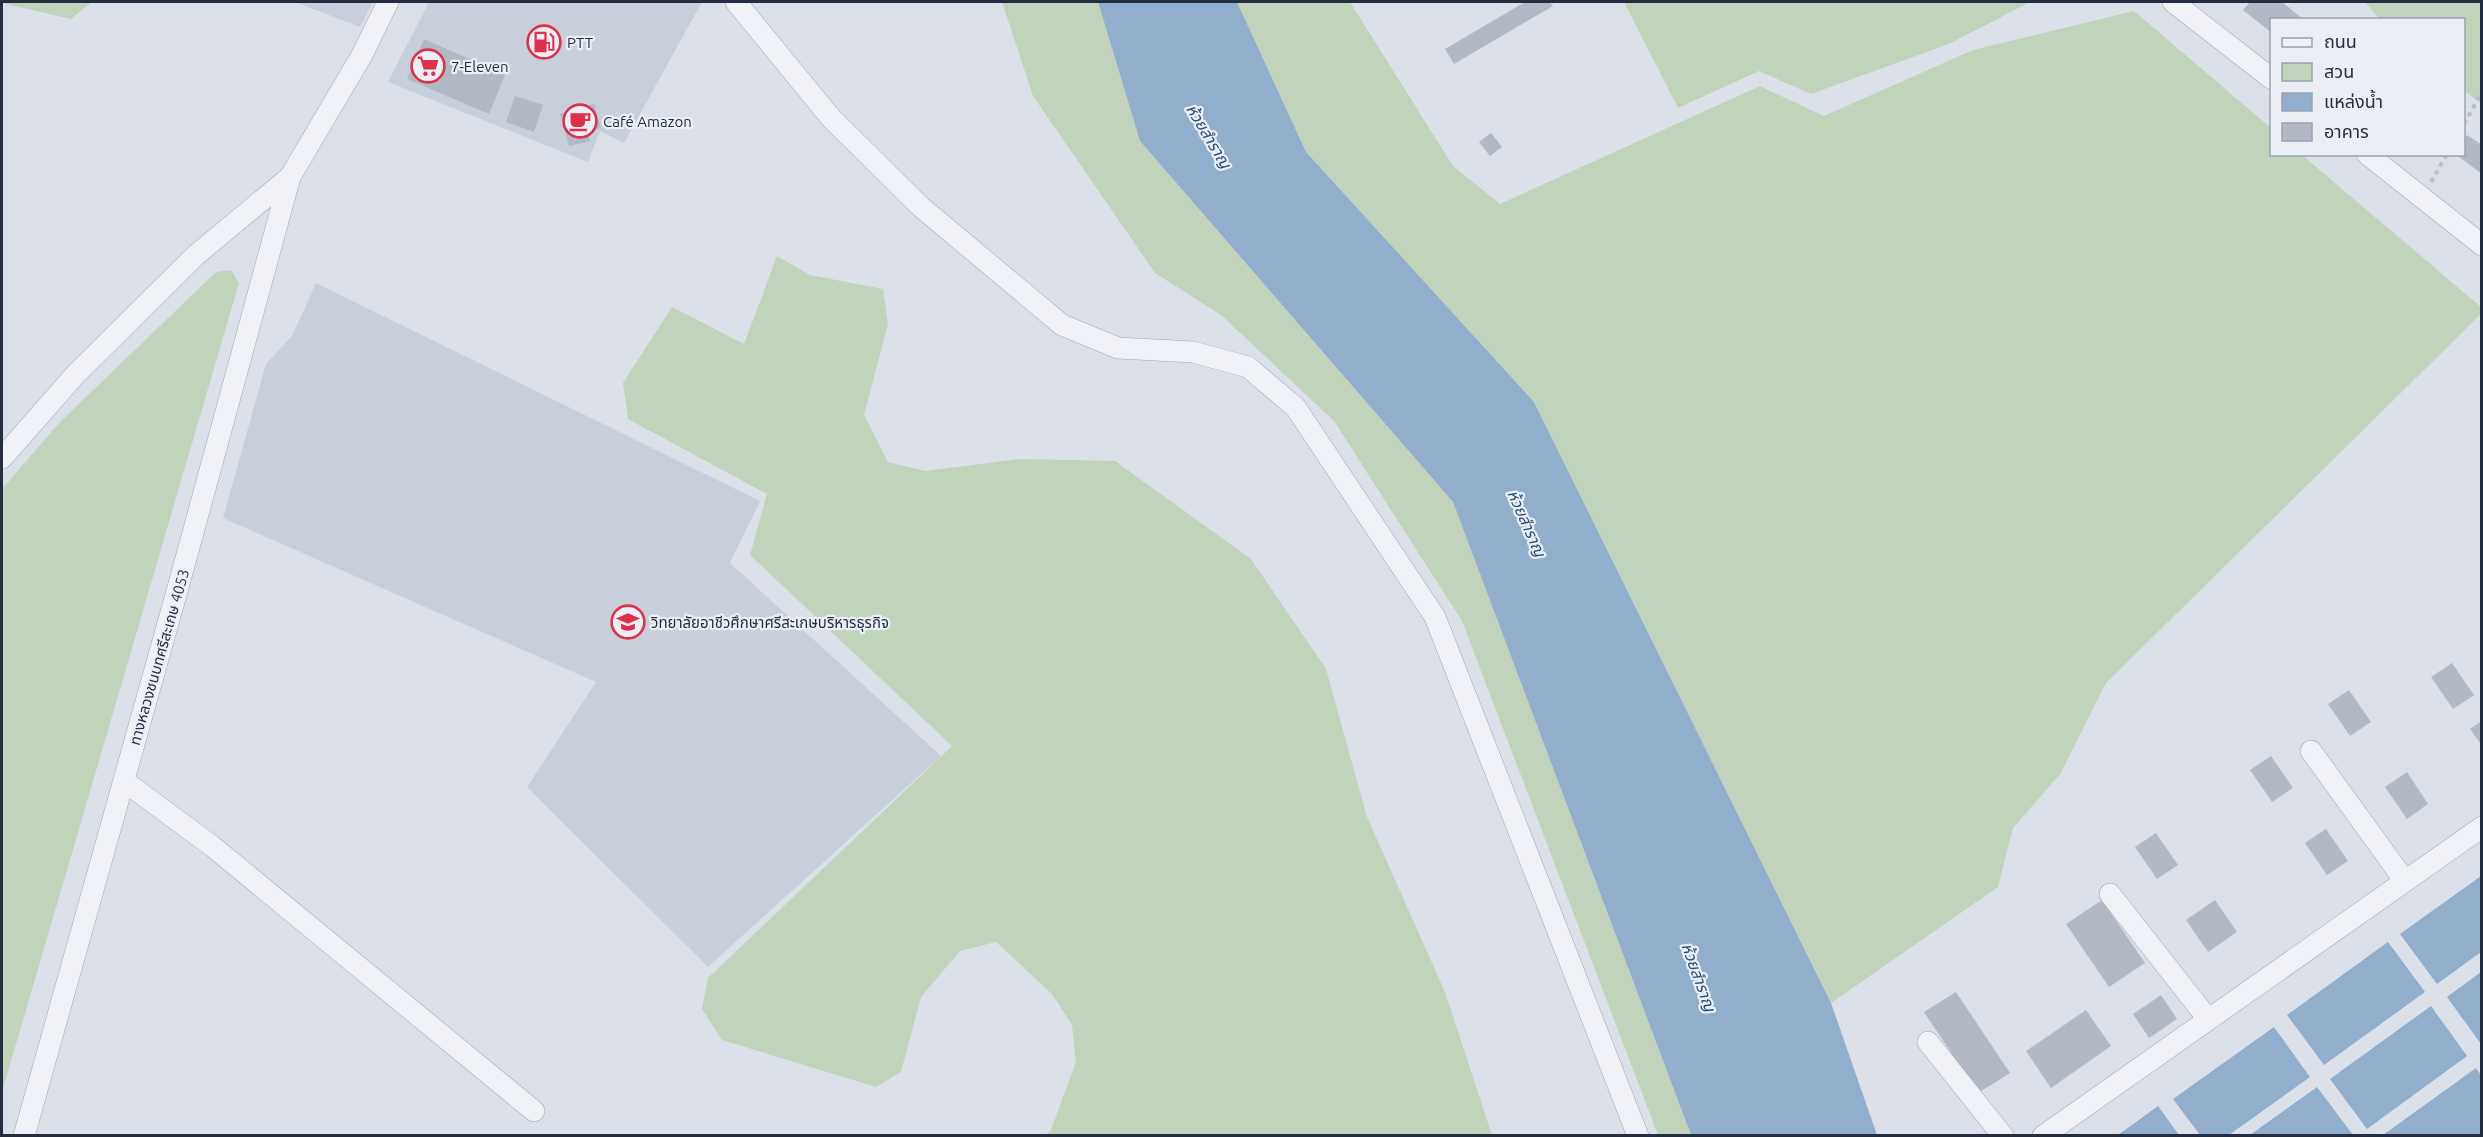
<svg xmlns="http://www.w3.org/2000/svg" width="2483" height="1137" font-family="Ubuntu,'Noto Sans Thai',sans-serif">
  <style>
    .built { fill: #c9cfda }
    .green { fill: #c2d3bc }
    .water { fill: #92aecd }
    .building { fill: #b2b9c5 }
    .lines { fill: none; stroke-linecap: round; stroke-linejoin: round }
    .minor-casing { stroke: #a1a7b2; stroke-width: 22 }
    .path { stroke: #babec7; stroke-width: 4; stroke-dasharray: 4.5 4.5; stroke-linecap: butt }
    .minor { stroke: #eff1f6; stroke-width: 21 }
    .labels { text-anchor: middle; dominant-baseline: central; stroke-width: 4.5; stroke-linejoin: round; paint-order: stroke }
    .poi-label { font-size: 15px; fill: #242e40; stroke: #ebeff5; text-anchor: start }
    .street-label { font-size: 15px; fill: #242e40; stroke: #ebeff5 }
    .water-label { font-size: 16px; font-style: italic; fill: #2a4d78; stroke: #ebeff5 }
  </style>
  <rect width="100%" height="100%" fill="#dce0e8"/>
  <path class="built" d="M295 2H373L360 27Z
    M429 2H702L624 143 600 131 588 162 388 82Z
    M316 283 760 501 730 563 941 756 708 967 527 787 596 682 223 518 266 364 292 336Z"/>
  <path class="green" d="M2 2H92L71 19 2 3Z
    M1002 2H1098L1140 141 1453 502 1691 1135H1658L1462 621 1334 421 1221 315 1155 273 1033 96Z
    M1237 2H1350L1453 166 1500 204 1760 86 1824 116 1973 50 2134 11 2271 128 2272 154 2302 155 2481 307V314L2106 683 2061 773 2013 828 1998 887 1831 1003 1534 402 1306 152Z
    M1624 2H2030L1949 44 1811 94 1759 71 1678 108Z
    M2365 2H2481V103L2464 91V20L2380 19Z
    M777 256 810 275 883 289 888 324 864 415 888 462 925 471 1020 459 1115 461 1251 559 1326 669 1367 817 1445 992 1492 1135H1046L1051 1130 1076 1062 1072 1025 1052 994 996 942 960 951 921 997 901 1072 876 1087 722 1040 702 1009 708 978 952 746 750 555 767 494 628 419 623 383 672 307 744 344Z
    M231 270 239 283 2 1092V489L60 422 216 272Z"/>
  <path class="water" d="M1098 2H1237L1306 152 1534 402 1831 1003 1877 1135H1691L1453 502 1140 141Z
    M2481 876V952L2437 984 2400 934Z
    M2388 942 2425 992 2324 1065 2287 1015Z
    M2481 972V1044L2447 997Z
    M2431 1006 2467 1056 2367 1129 2330 1079Z
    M2274 1027 2310 1077 2229 1135H2200L2173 1099Z
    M2476 1068 2481 1075V1135H2383Z
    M2317 1087 2353 1135H2250Z
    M2158 1106 2179 1135H2118Z"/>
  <path class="building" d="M1525 2H1550L1553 6 1454 64 1445 49Z
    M2250 2H2282L2304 20H2272V33L2243 10Z
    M424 39 505 75 489 114 407 79Z
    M515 96 543 105 534 132 506 122Z
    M594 104 601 128 587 131 590 141 569 146 560 114Z
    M1491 133 1502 147 1490 156 1479 142Z
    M2467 135 2482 145V174L2455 154H2464V140Z
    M2452 663 2474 695 2453 709 2431 677Z
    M2349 690 2371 722 2350 736 2328 704Z
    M2482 721V746L2470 729Z
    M2271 756 2293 788 2272 802 2250 770Z
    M2407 772 2428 804 2407 819 2385 787Z
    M2326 829 2348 861 2327 875 2305 843Z
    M2156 833 2178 865 2157 879 2135 847Z
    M2102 900 2145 963 2109 987 2066 924Z
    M2215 900 2237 932 2208 952 2186 920Z
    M1956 992 2010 1073 1978 1093 1924 1012Z
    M2161 995 2177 1019 2149 1038 2133 1014Z
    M2086 1010 2111 1046 2051 1088 2026 1051Z"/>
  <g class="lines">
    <defs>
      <path id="minor" d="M736 2 831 118 921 207 1062 325 1118 348 1193 352 1248 367 1296 408 1435 617 1638 1136
        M2173 2 2272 79
        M2367 154 2482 245
        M2 458 76 374 196 255 290 177 362 55 388 2
        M2311 751 2405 881
        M124 781 212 846 534 1111
        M2110 894 2208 1019
        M1928 1042 2003 1136
        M24 1136 179 584 290 177
        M2043 1136 2482 827"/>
    </defs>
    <use href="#minor" class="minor-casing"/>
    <path class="path" d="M2464 124 2482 92
      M2431 182 2447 154"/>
    <use href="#minor" class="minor"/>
  </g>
  <defs>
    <symbol id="fuel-ring" viewBox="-11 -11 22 22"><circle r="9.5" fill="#ebeff5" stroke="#dd314b" stroke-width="1.5"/><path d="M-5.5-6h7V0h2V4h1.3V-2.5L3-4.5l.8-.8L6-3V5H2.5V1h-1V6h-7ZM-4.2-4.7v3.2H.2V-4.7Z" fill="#dd314b"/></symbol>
    <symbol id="supermarket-ring" viewBox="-11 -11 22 22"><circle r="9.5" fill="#ebeff5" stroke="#dd314b" stroke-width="1.5"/><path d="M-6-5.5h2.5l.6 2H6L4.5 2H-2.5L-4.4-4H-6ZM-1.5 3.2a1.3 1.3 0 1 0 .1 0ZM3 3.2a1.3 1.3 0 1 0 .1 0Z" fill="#dd314b"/></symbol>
    <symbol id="cafe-ring" viewBox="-11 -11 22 22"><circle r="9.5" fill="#ebeff5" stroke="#dd314b" stroke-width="1.5"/><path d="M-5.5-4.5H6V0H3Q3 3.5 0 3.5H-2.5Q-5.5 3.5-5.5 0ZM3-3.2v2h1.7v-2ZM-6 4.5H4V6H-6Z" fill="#dd314b"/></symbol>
    <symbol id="university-ring" viewBox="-11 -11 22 22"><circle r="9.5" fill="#ebeff5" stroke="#dd314b" stroke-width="1.5"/><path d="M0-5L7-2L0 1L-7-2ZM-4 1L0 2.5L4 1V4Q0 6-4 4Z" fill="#dd314b"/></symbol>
  </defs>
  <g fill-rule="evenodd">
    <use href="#fuel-ring" x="525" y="23" width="38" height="38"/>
    <use href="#supermarket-ring" x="409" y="47" width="38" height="38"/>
    <use href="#cafe-ring" x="561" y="102" width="38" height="38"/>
    <use href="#university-ring" x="609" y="603" width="38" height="38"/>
  </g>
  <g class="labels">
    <g class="poi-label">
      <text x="567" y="42">PTT</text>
      <text x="451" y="66">7-Eleven</text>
      <text x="603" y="121">Café Amazon</text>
      <text x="651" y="622">วิทยาลัยอาชีวศึกษาศรีสะเกษบริหารธุรกิจ</text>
    </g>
    <g class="street-label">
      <text transform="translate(159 657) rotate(-74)">ทางหลวงชนบทศรีสะเกษ 4053</text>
    </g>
    <g class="water-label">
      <text transform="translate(1209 136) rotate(59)">ห้วยสำราญ</text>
      <text transform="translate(1527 523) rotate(66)">ห้วยสำราญ</text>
      <text transform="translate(1699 977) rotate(70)">ห้วยสำราญ</text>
    </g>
  </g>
  <rect width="2483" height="1137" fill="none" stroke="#242e40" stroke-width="6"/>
  <rect x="2270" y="18" width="195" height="138" fill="#ebeff5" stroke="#9ba2ad" stroke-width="1.5"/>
  <rect x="2282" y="38" width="30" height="9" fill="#eff1f6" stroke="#9ba2ad" stroke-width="1.5"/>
  <text x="2324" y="48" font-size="18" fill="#242e40">ถนน</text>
  <rect x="2282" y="63" width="30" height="18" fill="#c2d3bc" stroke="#9ba2ad" stroke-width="1.5"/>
  <text x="2324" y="78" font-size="18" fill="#242e40">สวน</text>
  <rect x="2282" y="93" width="30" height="18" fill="#92aecd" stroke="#9ba2ad" stroke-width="1.5"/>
  <text x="2324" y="108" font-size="18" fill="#242e40">แหล่งน้ำ</text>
  <rect x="2282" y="123" width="30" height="18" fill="#b2b9c5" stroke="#9ba2ad" stroke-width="1.5"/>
  <text x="2324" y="138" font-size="18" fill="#242e40">อาคาร</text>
</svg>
